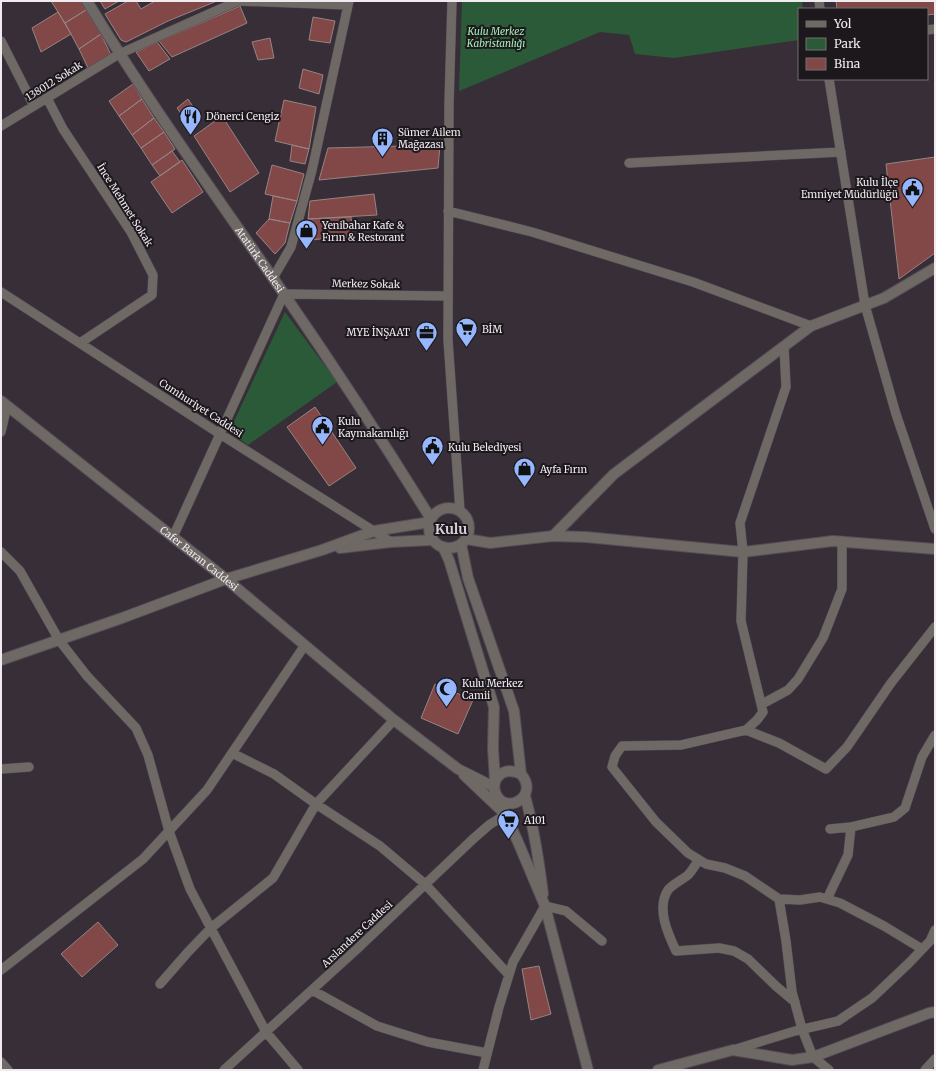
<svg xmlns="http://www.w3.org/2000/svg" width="936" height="1071" font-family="Merriweather,serif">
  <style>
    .green { fill: #2b5a39 }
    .building { fill: #824848; stroke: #958483 }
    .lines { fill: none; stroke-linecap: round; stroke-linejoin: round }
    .minor-casing { stroke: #554c56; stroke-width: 10 }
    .tertiary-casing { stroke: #554c56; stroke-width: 12 }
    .minor { stroke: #6e6964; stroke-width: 9 }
    .tertiary { stroke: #6e6964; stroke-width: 10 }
    .labels { text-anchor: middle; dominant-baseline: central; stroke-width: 4; stroke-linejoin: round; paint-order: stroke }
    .park-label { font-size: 10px; font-style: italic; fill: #a2efb6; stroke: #1c181c }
    .street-label { font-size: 10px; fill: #f0eaf1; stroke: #1c181c }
    .poi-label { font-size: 10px; fill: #f0eaf1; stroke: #1c181c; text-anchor: start }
    .district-label { font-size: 14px; font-weight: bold; fill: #d9ceda; stroke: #1c181c }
  </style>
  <rect width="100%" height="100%" fill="#372e38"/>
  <path class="green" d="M462 1H802L803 9H799V40L674 58 635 54 629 35 600 32 459 91Z
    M285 312 337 382 248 445 229 432Z"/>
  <path class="building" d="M51 1H81L86 10 65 23Z
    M100 1H119L105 9Z
    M128 1H136L141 9 155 1H217L168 21 126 42 121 40 105 14Z
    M836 1H935V14L927 15V9H837Z
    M240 6 247 23 172 57 159 41Z
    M86 10 101 34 79 49 65 23Z
    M58 12 71 34 41 52 32 28Z
    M313 17 335 21 330 43 309 40Z
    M101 34 112 57 90 72 79 49Z
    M270 38 274 58 258 60 252 42Z
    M157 42 170 59 149 71 136 52Z
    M303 69 323 75 319 94 299 88Z
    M133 84 142 99 119 116 109 101Z
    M142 99 154 118 132 135 119 116Z
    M188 99 199 116 188 124 177 108Z
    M284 100 316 107 309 149 275 141Z
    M222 116 259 173 230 192 194 136Z
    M154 118 164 132 141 148 132 135Z
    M164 132 175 149 152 165 141 148Z
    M292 145 309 149 305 164 290 161Z
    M440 145 438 168 319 180 328 148Z
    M172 151 180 162 160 176 152 165Z
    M935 157V253L899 279 886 164Z
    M182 160 203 192 172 213 151 182Z
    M272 165 304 174 297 201 265 194Z
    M374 194 377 215 308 219 310 201Z
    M273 196 297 201 290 223 269 219Z
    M351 217 353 238H329L328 218Z
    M328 218 329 238 303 241 308 219Z
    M269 219 290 223 285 243 275 254 256 233Z
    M315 407 356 468 329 486 287 427Z
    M435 684 473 700 458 734 421 718Z
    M98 922 118 945 82 977 61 954Z
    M539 966 551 1014 531 1020 522 969Z"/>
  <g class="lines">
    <defs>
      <path id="minor" d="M452 1 449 104 448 340 460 511
        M819 1 820 9
        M927 30 935 29
        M1 41 34 106
        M829 79 865 305 896 414 935 529
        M47 98 63 129 131 232 153 275 152 295 80 343
        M1 126 119 54 238 1 348 5
        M629 163 841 152
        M448 211 532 232 693 282 811 326
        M273 278 291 247 312 170 349 1
        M1 292 220 434 391 542
        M784 346 786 387 740 523 743 552 741 621 763 712 757 720 746 730 681 745 622 746 615 756 612 767 656 822 688 853 706 864 725 868 745 876 779 899 800 900 820 897 840 903 884 926 922 949
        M1 432 7 406
        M173 537 284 294 448 296
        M1 552 20 571 59 640 87 676 136 728 148 755 169 831 190 889 266 1032 298 1070
        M762 704 788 690 798 679 823 638 842 589V541
        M746 730 779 743 826 769 847 747 891 683 935 627
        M232 753 274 774 316 804 380 846 425 884 509 975
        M1 769 29 767
        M830 829 851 827 894 817 905 808 922 757 935 735
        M699 860C695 865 692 871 688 875 682 880 673 884 668 890 656 908 668 934 676 951L719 948 734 951 748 959 777 987 795 1002
        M779 899 786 941 792 992 802 1029 813 1057 829 1070
        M827 899 848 855 851 827
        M1 970 143 859 207 790 305 645
        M160 984 188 952 211 928 273 878 316 804 394 720
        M312 990 377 1026 428 1042 487 1053
        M733 1050 795 1031 838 1021 872 998 909 963 930 941 935 930
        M1 1062 8 1070
        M224 1070 357 949 473 839 489 825 505 815
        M483 1070 499 1007 513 962 545 906 566 911 602 941
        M925 1070 935 1059"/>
      <g id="tertiary">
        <path id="s1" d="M87 1C148 102 217 197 284 294 335 368 384 443 431 519"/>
        <path id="s2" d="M1 401 226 579 394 720 458 769 494 787"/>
        <circle cx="449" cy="528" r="20"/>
        <path d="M553 536 614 474 811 326 884 298 935 268"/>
        <path d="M466 539 490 543 553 536 586 537 743 552 833 541 935 549"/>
        <path d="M461 544 468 578 514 711 521 774C540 796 506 816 496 794 494 790 494 786 495 782 499 770 511 769 521 774"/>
        <path d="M443 547 449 560 494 707 493 748 495 781"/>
        <path d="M340 548 391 542 433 540"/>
        <path d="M1 660 122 618 226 579 322 550 374 531 430 522"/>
        <path d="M464 775 503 812"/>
        <path d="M525 796C534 828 539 861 543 894"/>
        <path d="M498 798 518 842 545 906 588 1070"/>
        <path d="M658 1070 733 1050 792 1060 813 1057 929 1013 935 1012"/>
      </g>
    </defs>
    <use href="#minor" class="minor-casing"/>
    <use href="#tertiary" class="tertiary-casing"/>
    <use href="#minor" class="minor"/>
    <use href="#tertiary" class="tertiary"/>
  </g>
  <defs>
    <symbol id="restaurant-pin" viewBox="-11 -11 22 30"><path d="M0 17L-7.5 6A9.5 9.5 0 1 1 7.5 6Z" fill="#96b6fd" stroke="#1c181c"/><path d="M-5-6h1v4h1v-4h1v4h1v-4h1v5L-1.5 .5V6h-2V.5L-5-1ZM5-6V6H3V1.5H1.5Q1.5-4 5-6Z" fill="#111"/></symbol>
    <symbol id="building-pin" viewBox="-11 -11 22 30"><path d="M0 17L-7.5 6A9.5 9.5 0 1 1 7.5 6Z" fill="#96b6fd" stroke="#1c181c"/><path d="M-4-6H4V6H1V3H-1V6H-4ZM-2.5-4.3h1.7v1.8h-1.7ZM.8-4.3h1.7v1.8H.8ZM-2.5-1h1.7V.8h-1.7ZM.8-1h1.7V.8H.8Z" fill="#111"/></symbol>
    <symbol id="civic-pin" viewBox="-11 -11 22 30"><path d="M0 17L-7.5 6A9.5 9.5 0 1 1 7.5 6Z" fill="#96b6fd" stroke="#1c181c"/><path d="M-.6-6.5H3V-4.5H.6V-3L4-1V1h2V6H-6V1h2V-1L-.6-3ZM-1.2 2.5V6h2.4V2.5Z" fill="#111"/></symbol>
    <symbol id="shop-pin" viewBox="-11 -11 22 30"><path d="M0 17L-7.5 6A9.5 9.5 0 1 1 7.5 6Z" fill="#96b6fd" stroke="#1c181c"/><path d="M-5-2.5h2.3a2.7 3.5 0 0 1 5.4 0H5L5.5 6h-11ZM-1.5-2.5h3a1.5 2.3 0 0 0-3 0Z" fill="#111"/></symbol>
    <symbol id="supermarket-pin" viewBox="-11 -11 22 30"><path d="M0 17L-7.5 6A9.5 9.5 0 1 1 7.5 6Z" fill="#96b6fd" stroke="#1c181c"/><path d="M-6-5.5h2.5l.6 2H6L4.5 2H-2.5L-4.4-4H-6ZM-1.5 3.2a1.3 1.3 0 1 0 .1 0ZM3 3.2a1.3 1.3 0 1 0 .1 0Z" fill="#111"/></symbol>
    <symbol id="office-pin" viewBox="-11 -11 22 30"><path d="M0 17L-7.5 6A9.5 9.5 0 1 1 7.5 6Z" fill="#96b6fd" stroke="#1c181c"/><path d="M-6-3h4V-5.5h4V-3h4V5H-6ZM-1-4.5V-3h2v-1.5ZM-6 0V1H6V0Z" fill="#111"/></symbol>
    <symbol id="mosque-pin" viewBox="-11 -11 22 30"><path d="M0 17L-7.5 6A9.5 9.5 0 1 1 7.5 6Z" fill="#96b6fd" stroke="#1c181c"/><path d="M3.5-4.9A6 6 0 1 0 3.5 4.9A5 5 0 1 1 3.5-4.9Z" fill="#111"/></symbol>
  </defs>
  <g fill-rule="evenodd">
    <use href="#restaurant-pin" x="178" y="104" width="25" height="34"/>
    <use href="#building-pin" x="370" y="126" width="25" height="34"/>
    <use href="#civic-pin" x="900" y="176" width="25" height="34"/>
    <use href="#shop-pin" x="294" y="218" width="25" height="34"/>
    <use href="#supermarket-pin" x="454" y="316" width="25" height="34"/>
    <use href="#office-pin" x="414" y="320" width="25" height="34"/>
    <use href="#civic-pin" x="310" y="414" width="25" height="34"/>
    <use href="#civic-pin" x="420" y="434" width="25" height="34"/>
    <use href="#shop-pin" x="512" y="456" width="25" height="34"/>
    <use href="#mosque-pin" x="434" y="676" width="25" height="34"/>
    <use href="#supermarket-pin" x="496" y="808" width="25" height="34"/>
  </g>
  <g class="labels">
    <g class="park-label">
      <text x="496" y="31">Kulu Merkez<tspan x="496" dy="12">Kabristanlığı</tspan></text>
    </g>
    <g class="street-label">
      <text transform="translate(54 81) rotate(-32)">138012 Sokak</text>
      <text transform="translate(125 205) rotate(58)">İnce Mehmet Sokak</text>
      <text stroke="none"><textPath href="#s1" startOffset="311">Atatürk Caddesi</textPath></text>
      <text transform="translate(366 284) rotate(1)">Merkez Sokak</text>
      <text transform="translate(201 408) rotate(33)">Cumhuriyet Caddesi</text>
      <text stroke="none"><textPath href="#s2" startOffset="253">Cafer Baran Caddesi</textPath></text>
      <text transform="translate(357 934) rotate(-43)">Arslandere Caddesi</text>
    </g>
    <g class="poi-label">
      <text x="206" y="116">Dönerci Cengiz</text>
      <text x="398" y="132">Sümer Ailem<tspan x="398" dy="12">Mağazası</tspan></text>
      <text x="898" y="182" text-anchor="end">Kulu İlçe<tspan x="898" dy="12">Emniyet Müdürlüğü</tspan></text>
      <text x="322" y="225">Yenibahar Kafe &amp;<tspan x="322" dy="12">Fırın &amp; Restorant</tspan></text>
      <text x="482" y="329">BİM</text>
      <text x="410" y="332" text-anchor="end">MYE İNŞAAT</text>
      <text x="338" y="421">Kulu<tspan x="338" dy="12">Kaymakamlığı</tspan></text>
      <text x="448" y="447">Kulu Belediyesi</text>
      <text x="540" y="469">Ayfa Fırın</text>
      <text x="462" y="683">Kulu Merkez<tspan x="462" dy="12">Camii</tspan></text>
      <text x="524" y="820">A101</text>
    </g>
    <g class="district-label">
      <text x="451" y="529">Kulu</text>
    </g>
  </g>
  <rect width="936" height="1071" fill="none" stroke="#f0eaf1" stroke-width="4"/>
  <rect x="798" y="8" width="130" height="72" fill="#1c181c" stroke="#716c71"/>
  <rect x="806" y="21" width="20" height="6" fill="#6e6964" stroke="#716c71"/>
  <text x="834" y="28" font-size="12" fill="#f0eaf1">Yol</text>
  <rect x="806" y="38" width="20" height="12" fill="#2b5a39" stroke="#716c71"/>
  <text x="834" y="48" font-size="12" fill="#f0eaf1">Park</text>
  <rect x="806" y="58" width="20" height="12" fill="#824848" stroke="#716c71"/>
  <text x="834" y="68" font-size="12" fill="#f0eaf1">Bina</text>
</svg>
